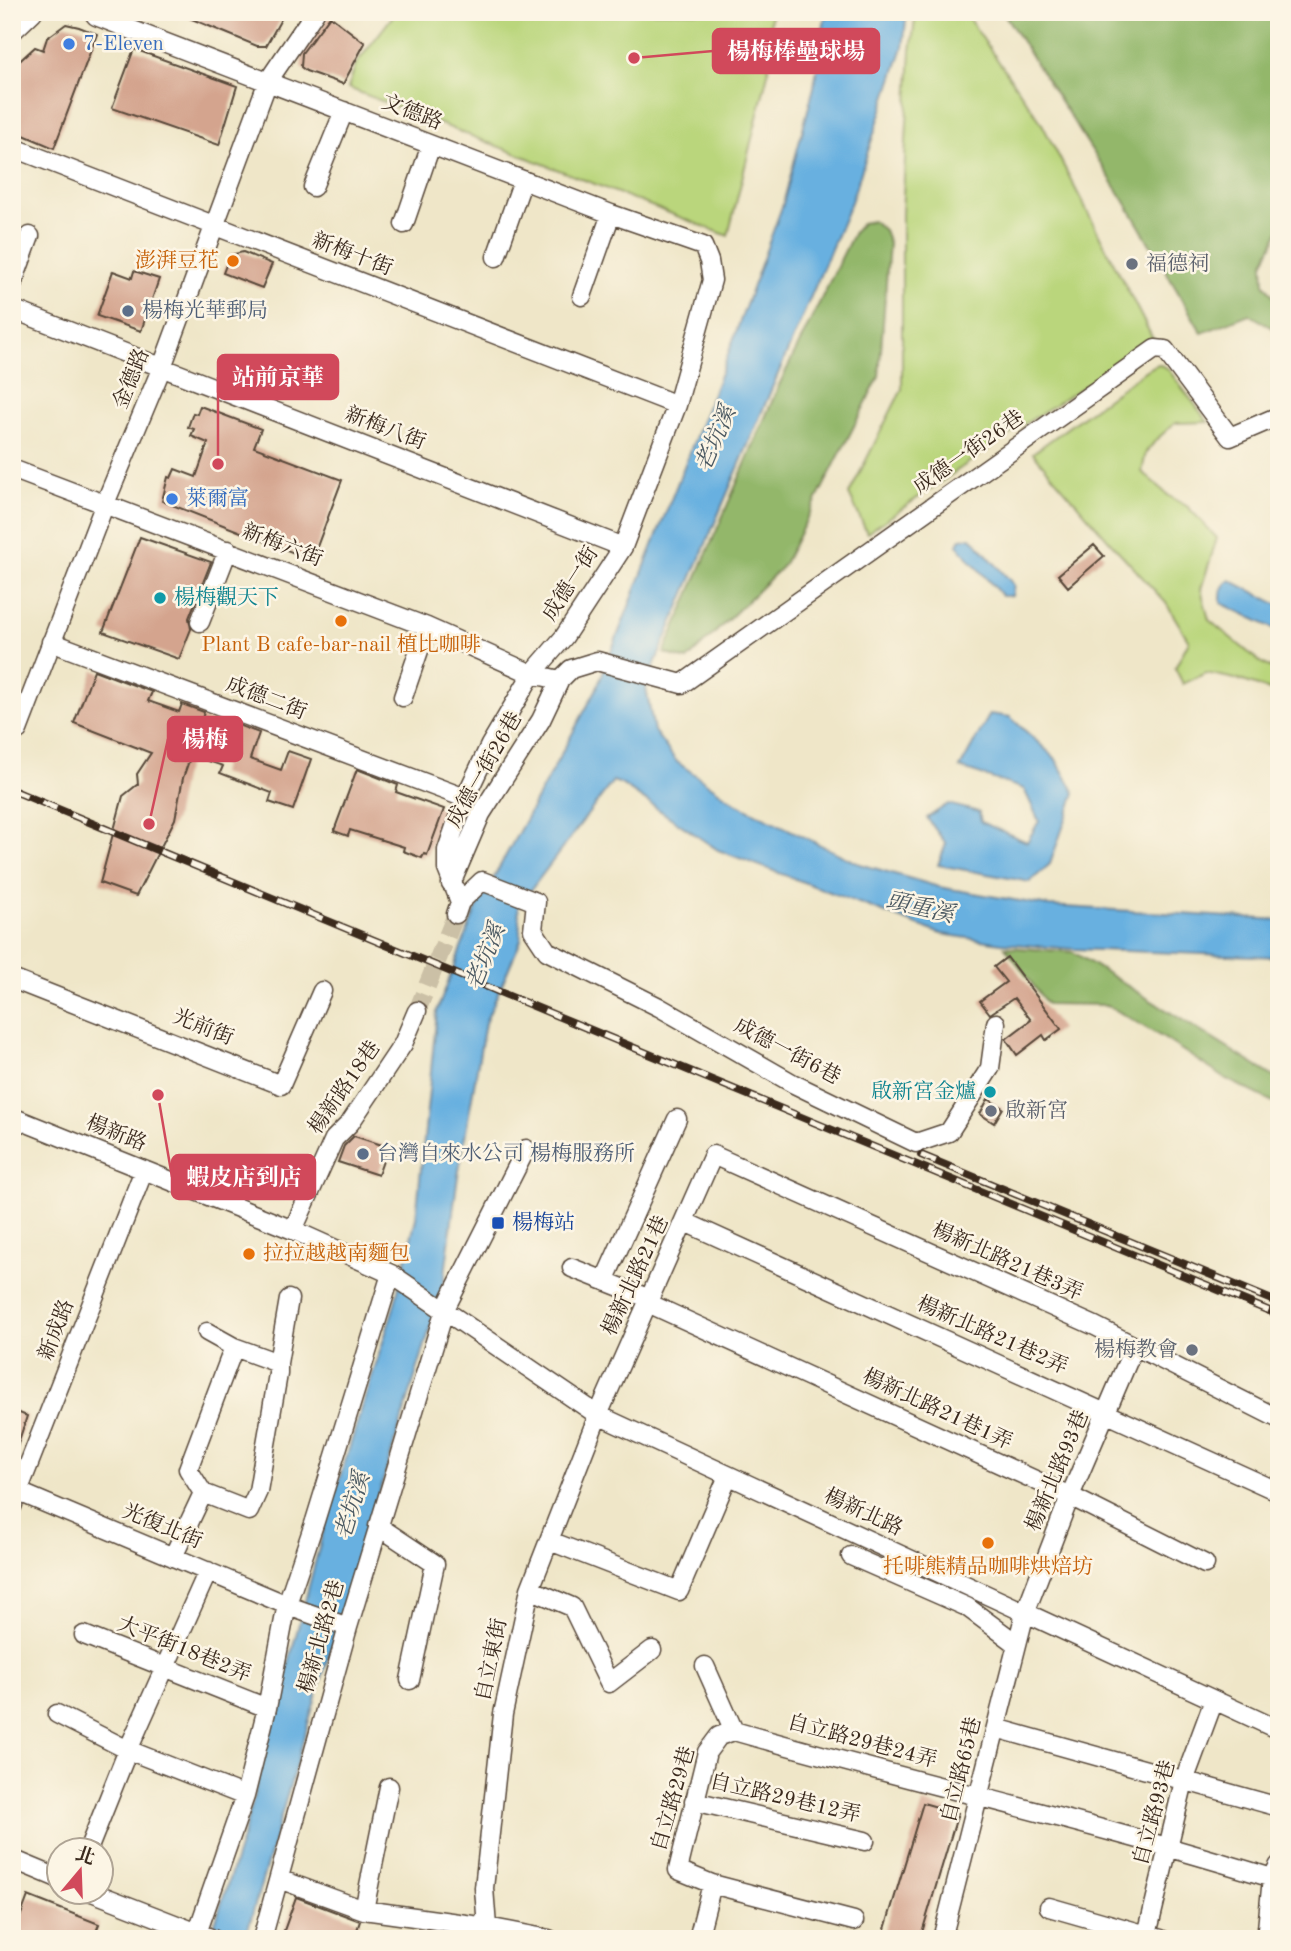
<svg xmlns="http://www.w3.org/2000/svg" width="1291" height="1951" font-family="'Old Standard TT','Noto Serif TC',serif">
  <style>
    .green { fill: #bad67b; stroke: #7a804c; stroke-width: 2 }
    .forest { fill: #93b76b; stroke: #677044; stroke-width: 2 }
    .water { fill: #68b0e0; stroke: #526d7f; stroke-width: 2 }
    .building { fill: #d4a48e }
    .lines { fill: none; stroke-linecap: round; stroke-linejoin: round }
    .minor-tunnel { stroke: #cbc0a6; stroke-width: 18; stroke-dasharray: 18 9; stroke-linecap: butt }
    .minor-casing { stroke: #564638; stroke-width: 21 }
    .minor { stroke: #fff; stroke-width: 18 }
    .rail-casing { stroke: #3b2a1e; stroke-width: 8 }
    .rail { stroke: #fcf5e5; stroke-width: 5; stroke-dasharray: 16; stroke-linecap: butt }
    .shop-dot { fill: #3f7fe0; stroke: #fcf5e5; stroke-width: 2.5 }
    .food-dot { fill: #e8710a; stroke: #fcf5e5; stroke-width: 2.5 }
    .worship-dot { fill: #6b7280; stroke: #fcf5e5; stroke-width: 2.5 }
    .service-dot { fill: #5c6f8a; stroke: #fcf5e5; stroke-width: 2.5 }
    .culture-dot { fill: #0f9aa8; stroke: #fcf5e5; stroke-width: 2.5 }
    .transit-dot { fill: #1a4fb4; stroke: #fcf5e5; stroke-width: 2.5 }
    .labels { text-anchor: middle; dominant-baseline: central; stroke-width: 5; stroke-linejoin: round; paint-order: stroke }
    .shop-label { font-size: 21px; fill: #366cbe; stroke: #fcf5e5; text-anchor: start }
    .street-label { font-size: 21px; fill: #3b2a1e; stroke: #fcf5e5 }
    .food-label { font-size: 21px; fill: #c56008; stroke: #fcf5e5 }
    .worship-label { font-size: 21px; fill: #5b616d; stroke: #fcf5e5; text-anchor: start }
    .service-label { font-size: 21px; fill: #4e5e75; stroke: #fcf5e5; text-anchor: start }
    .culture-label { font-size: 21px; fill: #0d838f; stroke: #fcf5e5; text-anchor: start }
    .transit-label { font-size: 21px; fill: #164399; stroke: #fcf5e5; text-anchor: start }
    .water-label { font-size: 23px; font-style: italic; fill: #4b5962; stroke: #fcf5e5 }
    .leader { fill: none; stroke: #d1495b; stroke-width: 2.5 }
    .callout-dot { fill: #d1495b; stroke: #fcf5e5; stroke-width: 2.5 }
    .callout { fill: #d1495b; stroke: #d1495b; stroke-width: 2.5 }
    .callout-label { font-size: 23px; text-anchor: middle; font-weight: bold; fill: #fff }
  </style>
  <rect width="100%" height="100%" fill="#fcf5e5"/>
  <filter id="ink" filterUnits="userSpaceOnUse"><feTurbulence type="fractalNoise" baseFrequency=".0143" numOctaves="2"/><feDisplacementMap in="SourceGraphic" scale="14" xChannelSelector="R" yChannelSelector="G"/><feConvolveMatrix kernelMatrix="1 2 1 2 8 2 1 2 1" color-interpolation-filters="sRGB"/></filter>
  <filter id="wash" filterUnits="userSpaceOnUse"><feTurbulence type="fractalNoise" baseFrequency=".00686" numOctaves="4" result="noise"/><feDisplacementMap in="SourceGraphic" scale="28" xChannelSelector="R" yChannelSelector="G"/><feGaussianBlur stdDeviation="1.57" result="paint"/><feColorMatrix in="noise" values="0 0 0 0 0 0 0 0 0 0 0 0 0 0 0 0 0 1.4 0 .05"/><feComposite in="paint" operator="in"/></filter>
  <g filter="url(#wash)">
    <rect width="100%" height="100%" fill="#efe6c8"/>
    <path class="green" d="M396 12H771L768 73 728 236 348 88 356 64Z
      M916 12H964L1041 122 1154 341 1020 427 867 533 849 494 902 389V214L911 51Z
      M1158 364 1167 368 1208 422 1175 423 1157 439 1146 452 1142 472 1169 496 1188 507 1217 538 1201 589 1209 620 1260 662 1279 672V693L1240 680 1206 673 1183 684 1175 668 1189 641 1166 603 1110 542 1033 453 1146 370Z"/>
    <path class="forest" d="M1003 12H1279V231L1263 264 1264 283 1279 304V332L1249 314 1202 333 1124 200Z
      M873 221 884 230 889 243 879 377 783 566 687 660 664 653 779 385 854 232 862 223Z
      M1005 947 1073 952 1274 1077 1279 1083V1105L1226 1079 1165 1039 1107 1005 1047 1004Z"/>
    <path class="water" d="M826 12H907L903 47 851 202 654 666 646 688 654 731 677 762 737 804 857 863 939 887 1049 906 1279 920V957L1073 949 1001 943 941 934 718 850 621 784 613 781 518 907 521 940 485 1023 457 1182 444 1282 430 1329 316 1697 245 1939H210L245 1829 326 1521 394 1307 416 1218 437 1011 475 912 596 690 724 365 783 204 814 87Z
      M971 537 1014 585 1012 596H1002L957 545 961 539Z
      M1230 580 1279 605V631L1221 603C1221 592 1220 587 1230 580Z
      M990 714 1010 717 1055 758 1075 793 1050 864 1030 882 938 865 946 844 927 818 948 804 979 812 981 822 1027 842 1039 821 1024 789 960 768Z"/>
    <g id="blocks">
      <path class="building" d="M175 12H285L266 46H257Z
        M330 16 365 43 343 84 306 71 301 67 302 53Z
        M66 24 79 27 97 34 54 148 12 130V68L35 47 43 50 47 38Z
        M134 49 237 86 219 145 112 108Z
        M243 252 272 264 262 288 223 273 230 255Z
        M113 271 132 278 134 271 159 279 141 331 97 316Z
        M200 406 261 429 254 447 342 480 312 560 162 501 168 477 171 478 175 469 196 477 208 443 191 436 194 429 188 427 193 413 197 414Z
        M140 537 211 562 189 618 191 629 179 659 103 632Z
        M1094 545 1104 556 1068 587 1058 575Z
        M94 670 152 692 148 701 179 712 182 704 204 712 202 719 235 732 238 725 259 733 250 759 281 770 288 751 311 759 293 810 269 802 272 793 220 773 223 766 191 755 183 778 175 819 136 896 100 883 123 796 138 784 137 774 151 753 74 723Z
        M357 769 398 785 396 792 444 809 427 855 424 854 422 858 403 851 404 847 350 830 348 836 334 831Z
        M1007 957 1061 1029 1046 1040 1043 1035 1017 1055 1006 1039 1031 1020 1014 998 990 1014 980 1001 1006 982 994 967Z
        M988 1099 1003 1108 994 1123 980 1114Z
        M354 1136 388 1147 378 1175 338 1162 344 1146Z
        M12 1410 27 1416 15 1453H12Z
        M923 1803 958 1813 920 1939H882Z
        M28 1896 99 1924 93 1939H12Z
        M296 1897 360 1921 354 1939H281Z
        M428 1930 473 1937H475L425 1939Z"/>
    </g>
  </g>
  <g filter="url(#ink)">
    <use href="#blocks" fill-opacity="0" stroke="#564638" stroke-width="2"/>
    <g class="lines">
      <path class="minor-tunnel" d="M417 1011 456 914"/>
      <defs>
        <path id="minor" d="M93 12 96 16 611 214 703 246 709 261 712 280 677 405 623 547 564 637 532 674 490 745 465 798 447 850V869L460 902 456 914
          M12 32 33 12
          M12 147 677 405
          M313 187 344 111
          M404 224 431 145
          M496 257 523 180
          M12 285 30 236
          M582 296 611 214
          M12 309 623 547
          M12 469 427 627 532 674 560 680 571 669 597 661 682 684 1155 349 1165 350 1230 437 1279 416
          M200 622 228 550
          M51 642 465 798
          M403 697 427 627
          M18 730 104 506 162 367 268 81 315 12
          M451 884 481 814 541 720 560 680
          M460 902 482 881 536 902 533 930 547 951 659 1007 794 1084 916 1143 949 1132 990 1068 996 1023
          M12 979 281 1085 322 991
          M12 1117 293 1230 391 1274 598 1415 1279 1730
          M685 1222 1279 1492
          M293 1230 334 1139 350 1123 403 1044 417 1011
          M572 1268 650 1299
          M605 1279 677 1119
          M648 1303 1070 1496 1205 1564
          M207 1332 234 1347
          M278 1363 289 1299
          M12 1489 294 1608 348 1627
          M12 1507 144 1170
          M378 1526 435 1564 410 1680
          M550 1541 679 1591 728 1476
          M851 1556 967 1607 1017 1644
          M173 1557 203 1493 249 1511 258 1491 278 1374V1363L234 1347 188 1469 203 1493
          M530 1589 572 1607 609 1683 652 1650
          M84 1635 267 1708
          M57 1714 128 1750 245 1796
          M996 1728 1279 1807
          M734 1731C913 1782 1095 1823 1272 1878
          M389 1787 364 1910 487 1927 549 1939
          M694 1801 865 1841
          M88 1850 128 1750 208 1571
          M12 1859 60 1879
          M279 1879 364 1910
          M712 1884 854 1921
          M92 1892 213 1939
          M1049 1907 1161 1939
          M487 1927 484 1888 503 1714 530 1589 598 1415 713 1155 1095 1326 1279 1419
          M195 1939 245 1796 267 1708 287 1604 315 1521 391 1274
          M262 1939 348 1627 445 1309 526 1149
          M698 1939 712 1884 678 1870 707 1752 719 1736 734 1731 705 1666
          M942 1939 1025 1613 1070 1496 1134 1347
          M1146 1939 1184 1781 1214 1700
          M1266 1939 1272 1878 1279 1865"/>
      </defs>
      <use href="#minor" class="minor-casing"/>
      <use href="#minor" class="minor"/>
      <defs>
        <path id="rail" d="M12 790 1279 1315
          M921 1155 1279 1303"/>
      </defs>
      <use href="#rail" class="rail-casing"/>
      <use href="#rail" class="rail"/>
    </g>
  </g>
  <g class="shop-dot">
    <circle cx="69" cy="44" r="7"/>
    <circle cx="172" cy="499" r="7"/>
  </g>
  <g class="food-dot">
    <circle cx="233" cy="261" r="7"/>
    <circle cx="341" cy="621" r="7"/>
    <circle cx="249" cy="1254" r="7"/>
    <circle cx="988" cy="1543" r="7"/>
  </g>
  <g class="worship-dot">
    <circle cx="1132" cy="264" r="7"/>
    <circle cx="991" cy="1111" r="7"/>
    <circle cx="1192" cy="1350" r="7"/>
  </g>
  <g class="service-dot">
    <circle cx="128" cy="311" r="7"/>
    <circle cx="363" cy="1154" r="7"/>
  </g>
  <g class="culture-dot">
    <circle cx="160" cy="598" r="7"/>
    <circle cx="990" cy="1092" r="7"/>
  </g>
  <rect class="transit-dot" x="491" y="1216" width="14" height="14" rx="3.5"/>
  <g class="labels">
    <g class="shop-label">
      <text x="83" y="44">7-Eleven</text>
      <text x="186" y="499">萊爾富</text>
    </g>
    <g class="street-label">
      <text transform="translate(412 113) rotate(21)">文德路</text>
      <text transform="translate(352 255) rotate(21)">新梅十街</text>
      <text transform="translate(132 379) rotate(-68)">金德路</text>
      <text transform="translate(385 429) rotate(21)">新梅八街</text>
      <text transform="translate(969 453) rotate(-35)">成德一街26巷</text>
      <text transform="translate(282 546) rotate(21)">新梅六街</text>
      <text transform="translate(571 584) rotate(-57)">成德一街</text>
      <text transform="translate(266 699) rotate(21)">成德二街</text>
      <text transform="translate(485 770) rotate(-60)">成德一街26巷</text>
      <text transform="translate(203 1028) rotate(22)">光前街</text>
      <text transform="translate(787 1052) rotate(28)">成德一街6巷</text>
      <text transform="translate(345 1088) rotate(-55)">楊新路18巷</text>
      <text transform="translate(116 1134) rotate(22)">楊新路</text>
      <text transform="translate(1007 1262) rotate(24)">楊新北路21巷3弄</text>
      <text transform="translate(636 1276) rotate(-65)">楊新北路21巷</text>
      <text transform="translate(57 1330) rotate(-69)">新成路</text>
      <text transform="translate(992 1336) rotate(24)">楊新北路21巷2弄</text>
      <text transform="translate(937 1410) rotate(25)">楊新北路21巷1弄</text>
      <text transform="translate(1058 1471) rotate(-67)">楊新北路93巷</text>
      <text transform="translate(863 1513) rotate(25)">楊新北路</text>
      <text transform="translate(162 1527) rotate(23)">光復北街</text>
      <text transform="translate(322 1637) rotate(-74)">楊新北路2巷</text>
      <text transform="translate(184 1650) rotate(22)">大平街18巷2弄</text>
      <text transform="translate(492 1660) rotate(-78)">自立東街</text>
      <text transform="translate(862 1742) rotate(15)">自立路29巷24弄</text>
      <text transform="translate(962 1770) rotate(-76)">自立路65巷</text>
      <text transform="translate(674 1799) rotate(-74)">自立路29巷</text>
      <text transform="translate(785 1799) rotate(13)">自立路29巷12弄</text>
      <text transform="translate(1155 1813) rotate(-75)">自立路93巷</text>
    </g>
    <g class="food-label">
      <text x="219" y="261" text-anchor="end">澎湃豆花</text>
      <text x="341" y="645">Plant B cafe-bar-nail 植比咖啡</text>
      <text x="263" y="1254" text-anchor="start">拉拉越越南麵包</text>
      <text x="988" y="1567">托啡熊精品咖啡烘焙坊</text>
    </g>
    <g class="worship-label">
      <text x="1146" y="264">福德祠</text>
      <text x="1005" y="1111">啟新宮</text>
      <text x="1178" y="1350" text-anchor="end">楊梅教會</text>
    </g>
    <g class="service-label">
      <text x="142" y="311">楊梅光華郵局</text>
      <text x="377" y="1154">台灣自來水公司 楊梅服務所</text>
    </g>
    <g class="culture-label">
      <text x="174" y="598">楊梅觀天下</text>
      <text x="976" y="1092" text-anchor="end">啟新宮金爐</text>
    </g>
    <g class="transit-label">
      <text x="512" y="1223">楊梅站</text>
    </g>
    <g class="water-label">
      <text transform="translate(716 439) rotate(-67)">老坑溪</text>
      <text transform="translate(920 908) rotate(13)">頭重溪</text>
      <text transform="translate(486 957) rotate(-68)">老坑溪</text>
      <text transform="translate(353 1506) rotate(-73)">老坑溪</text>
    </g>
  </g>
  <path class="leader" d="M634 58L713 51M218 464L218 377M149 824L168 739M158 1095L172 1177"/>
  <g class="callout-dot">
    <circle cx="634" cy="58" r="7"/>
    <circle cx="218" cy="464" r="7"/>
    <circle cx="149" cy="824" r="7"/>
    <circle cx="158" cy="1095" r="7"/>
  </g>
  <g class="callout">
    <rect x="713" y="29" width="166" height="44" rx="7"/>
    <rect x="218" y="355" width="120" height="44" rx="7"/>
    <rect x="168" y="717" width="74" height="44" rx="7"/>
    <rect x="172" y="1155" width="143" height="44" rx="7"/>
  </g>
  <g class="callout-label">
    <text x="796" y="59">楊梅棒壘球場</text>
    <text x="278" y="385">站前京華</text>
    <text x="205" y="747">楊梅</text>
    <text x="244" y="1185">蝦皮店到店</text>
  </g>
  <rect width="1291" height="1951" fill="none" stroke="#fcf5e5" stroke-width="42"/>
  <g transform="translate(80 1871) rotate(19)"><circle r="33" fill="#fcf5e5" stroke="#afa495" stroke-width="2"/>
  <path d="M0-5L12 26L0 18L-12 26Z" fill="#d1495b"/>
  <text y="-10" font-size="19" font-weight="bold" text-anchor="middle" fill="#3b2a1e">北</text>
  </g>
</svg>
